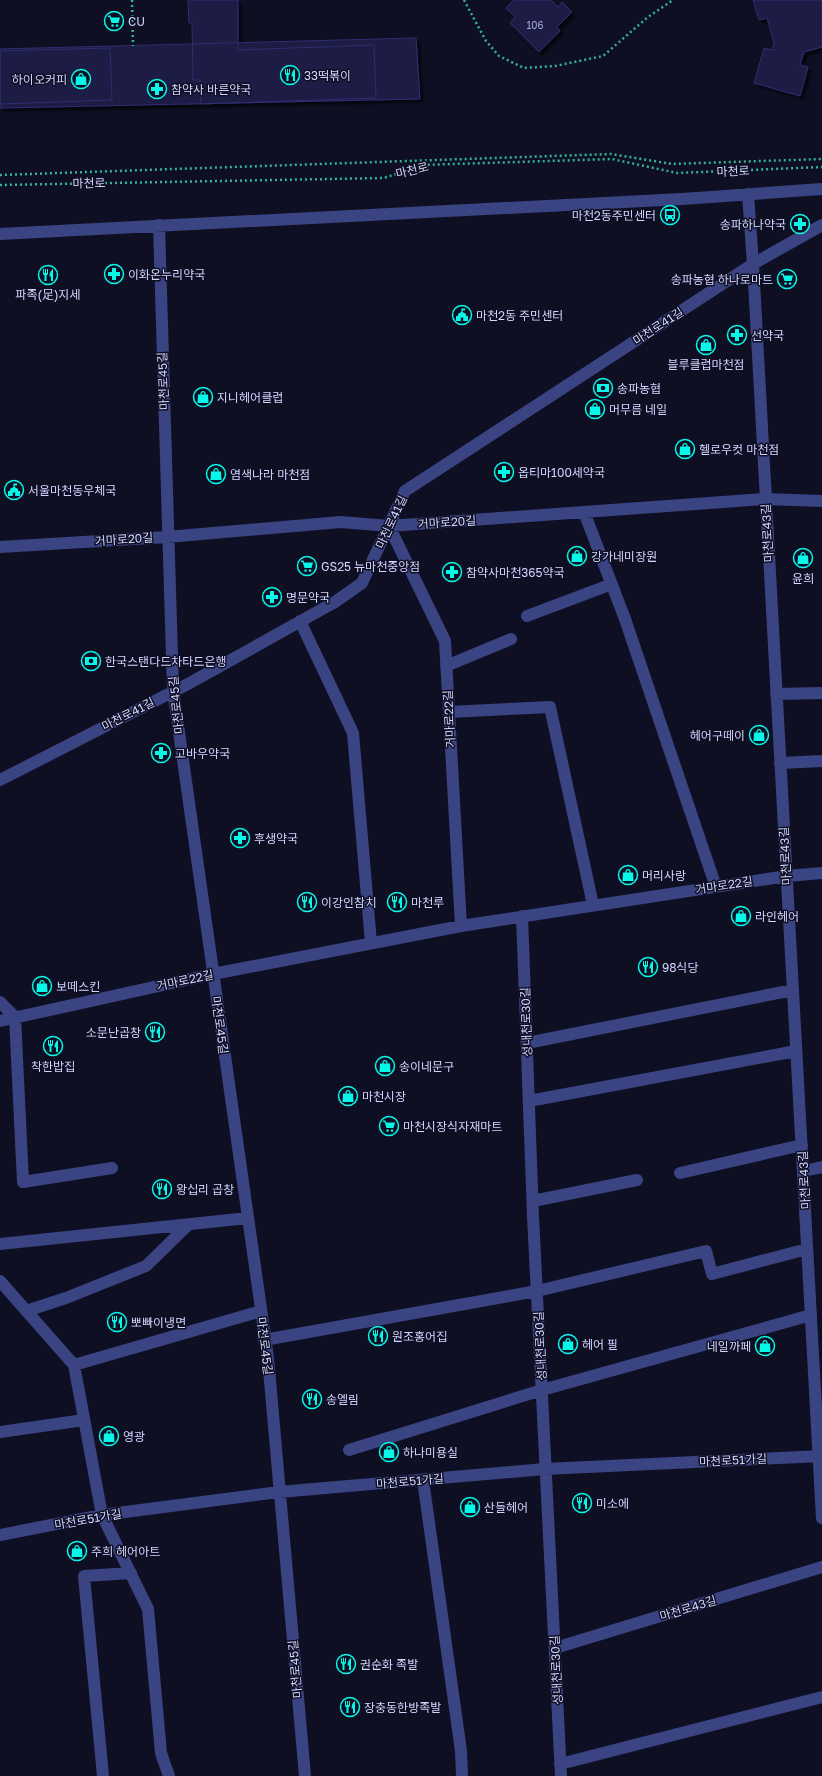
<svg xmlns="http://www.w3.org/2000/svg" width="822" height="1776" font-family="'Golos Text','Noto Sans KR',sans-serif">
  <style>
    .building { fill: #1d1b44; stroke: #302e70; filter: url(#shadow) }
    .lines { fill: none; stroke-linecap: round; stroke-linejoin: round }
    .path { stroke: #31b496; stroke-width: 2.5; stroke-dasharray: 2 3; stroke-linecap: butt }
    .minor { stroke: #3b4482; stroke-width: 12 }
    .labels { text-anchor: middle; dominant-baseline: central; stroke-width: 3; stroke-linejoin: round; paint-order: stroke }
    .number-label { font-size: 10px; fill: #a5a6d0 }
    .poi-label { font-size: 12px; fill: #d2d5fe; stroke: #0f0f24; text-anchor: start }
    .street-label { font-size: 12px; fill: #d2d5fe; stroke: #0f0f24 }
  </style>
  <defs>
    <filter id="shadow"><feDropShadow dx="3.5" dy="3.5" stdDeviation="1" flood-color="#0009"/></filter>
  </defs>
  <rect width="100%" height="100%" fill="#0f0f24"/>
  <path class="building" d="M188 0H238V50L374 45 376 98 201 104 200 80H193L192 23H189Z
    M514 0H551L558 7 562 2 572 12 557 27 560 31 539 52 510 23 515 17 506 8Z
    M753 0H822V47L804 52 800 65 808 67 800 96 754 83 764 48 772 50 774 43 767 18 759 20Z
    M416 38 420 99 0 108V49Z
    M110 48 112 100 0 104V51Z"/>
  <g class="lines">
    <path class="path" d="M132 0 133 46
      M464 0 486 41 499 56 524 68 555 66 603 56 648 17 673 0
      M0 175 611 154 672 164 822 159
      M0 185 384 178 422 165 612 159 677 173 822 167"/>
    <path class="minor" d="M748 194 753 264 822 1518
      M159 225 173 690 268 1358 305 1776
      M0 234 682 199 822 189
      M584 512 625 619 716 887
      M389 526 445 641 461 926
      M0 547 167 537 341 522 389 526 765 499 822 501
      M527 616 612 584
      M300 621 353 733 371 943
      M446 666 511 639
      M776 694 822 693
      M449 712 550 707 593 905
      M780 763 822 761
      M0 780 188 684 335 602 362 583 405 491 753 264 822 225
      M522 916 533 1216 561 1776
      M0 1002 15 1017 23 1182 112 1168
      M0 1021 213 974 461 926 787 876 822 873
      M527 1043 793 990
      M529 1101 796 1051
      M803 1171 822 1167
      M680 1173 802 1145
      M533 1201 637 1180
      M0 1244 248 1218
      M0 1281 74 1365 102 1515 148 1609 161 1753 169 1776
      M26 1311 66 1298 146 1266 189 1224
      M264 1340 537 1291 706 1251 712 1274 807 1249
      M74 1365 261 1311
      M0 1432 84 1420
      M349 1450 542 1390 811 1315
      M423 1480 461 1751 462 1776
      M0 1535 102 1515 279 1492 545 1469 822 1456
      M555 1648 822 1567
      M560 1764 822 1697
      M103 1776 84 1576 131 1573"/>
  </g>
  <defs>
    <symbol id="supermarket-ring" viewBox="-11 -11 22 22"><circle r="9.5" fill="#0f0f24" stroke="#05f8e8" stroke-width="1.5"/><path d="M-6-5.5h2.5l.6 2H6L4.5 2H-2.5L-4.4-4H-6ZM-1.5 3.2a1.3 1.3 0 1 0 .1 0ZM3 3.2a1.3 1.3 0 1 0 .1 0Z" fill="#05f8e8"/></symbol>
    <symbol id="restaurant-ring" viewBox="-11 -11 22 22"><circle r="9.5" fill="#0f0f24" stroke="#05f8e8" stroke-width="1.5"/><path d="M-5-6h1v4h1v-4h1v4h1v-4h1v5L-1.5 .5V6h-2V.5L-5-1ZM5-6V6H3V1.5H1.5Q1.5-4 5-6Z" fill="#05f8e8"/></symbol>
    <symbol id="shop-ring" viewBox="-11 -11 22 22"><circle r="9.5" fill="#0f0f24" stroke="#05f8e8" stroke-width="1.5"/><path d="M-5-2.5h2.3a2.7 3.5 0 0 1 5.4 0H5L5.5 6h-11ZM-1.5-2.5h3a1.5 2.3 0 0 0-3 0Z" fill="#05f8e8"/></symbol>
    <symbol id="pharmacy-ring" viewBox="-11 -11 22 22"><circle r="9.5" fill="#0f0f24" stroke="#05f8e8" stroke-width="1.5"/><path d="M-2-6h4v4h4v4h-4v4h-4v-4h-4v-4h4Z" fill="#05f8e8"/></symbol>
    <symbol id="bus-ring" viewBox="-11 -11 22 22"><circle r="9.5" fill="#0f0f24" stroke="#05f8e8" stroke-width="1.5"/><path d="M-5-6H5V4H4V6H2V4H-2V6H-4V4H-5ZM-3.5-4V0h7V-4ZM-3.5 1.2v1.5H-2V1.2ZM2 1.2v1.5H3.5V1.2Z" fill="#05f8e8"/></symbol>
    <symbol id="civic-ring" viewBox="-11 -11 22 22"><circle r="9.5" fill="#0f0f24" stroke="#05f8e8" stroke-width="1.5"/><path d="M-.6-6.5H3V-4.5H.6V-3L4-1V1h2V6H-6V1h2V-1L-.6-3ZM-1.2 2.5V6h2.4V2.5Z" fill="#05f8e8"/></symbol>
    <symbol id="bank-ring" viewBox="-11 -11 22 22"><circle r="9.5" fill="#0f0f24" stroke="#05f8e8" stroke-width="1.5"/><path d="M-6-4H6V4H-6ZM0-2.3a2.3 2.3 0 1 0 0 4.6a2.3 2.3 0 1 0 0-4.6Z" fill="#05f8e8"/></symbol>
  </defs>
  <g fill-rule="evenodd">
    <use href="#supermarket-ring" x="103" y="10" width="22" height="22"/>
    <use href="#restaurant-ring" x="279" y="64" width="22" height="22"/>
    <use href="#shop-ring" x="70" y="68" width="22" height="22"/>
    <use href="#pharmacy-ring" x="146" y="78" width="22" height="22"/>
    <use href="#bus-ring" x="659" y="204" width="22" height="22"/>
    <use href="#pharmacy-ring" x="789" y="213" width="22" height="22"/>
    <use href="#pharmacy-ring" x="103" y="263" width="22" height="22"/>
    <use href="#restaurant-ring" x="37" y="264" width="22" height="22"/>
    <use href="#supermarket-ring" x="776" y="268" width="22" height="22"/>
    <use href="#civic-ring" x="451" y="304" width="22" height="22"/>
    <use href="#pharmacy-ring" x="726" y="324" width="22" height="22"/>
    <use href="#shop-ring" x="695" y="334" width="22" height="22"/>
    <use href="#bank-ring" x="592" y="377" width="22" height="22"/>
    <use href="#shop-ring" x="192" y="386" width="22" height="22"/>
    <use href="#shop-ring" x="584" y="398" width="22" height="22"/>
    <use href="#shop-ring" x="674" y="438" width="22" height="22"/>
    <use href="#pharmacy-ring" x="493" y="461" width="22" height="22"/>
    <use href="#shop-ring" x="205" y="463" width="22" height="22"/>
    <use href="#civic-ring" x="3" y="479" width="22" height="22"/>
    <use href="#shop-ring" x="566" y="545" width="22" height="22"/>
    <use href="#shop-ring" x="792" y="547" width="22" height="22"/>
    <use href="#supermarket-ring" x="296" y="555" width="22" height="22"/>
    <use href="#pharmacy-ring" x="441" y="561" width="22" height="22"/>
    <use href="#pharmacy-ring" x="261" y="586" width="22" height="22"/>
    <use href="#bank-ring" x="80" y="650" width="22" height="22"/>
    <use href="#shop-ring" x="748" y="724" width="22" height="22"/>
    <use href="#pharmacy-ring" x="150" y="742" width="22" height="22"/>
    <use href="#pharmacy-ring" x="229" y="827" width="22" height="22"/>
    <use href="#shop-ring" x="617" y="864" width="22" height="22"/>
    <use href="#restaurant-ring" x="296" y="891" width="22" height="22"/>
    <use href="#restaurant-ring" x="386" y="891" width="22" height="22"/>
    <use href="#shop-ring" x="730" y="905" width="22" height="22"/>
    <use href="#restaurant-ring" x="637" y="956" width="22" height="22"/>
    <use href="#shop-ring" x="31" y="975" width="22" height="22"/>
    <use href="#restaurant-ring" x="144" y="1021" width="22" height="22"/>
    <use href="#restaurant-ring" x="42" y="1035" width="22" height="22"/>
    <use href="#shop-ring" x="374" y="1055" width="22" height="22"/>
    <use href="#shop-ring" x="337" y="1085" width="22" height="22"/>
    <use href="#supermarket-ring" x="378" y="1115" width="22" height="22"/>
    <use href="#restaurant-ring" x="151" y="1178" width="22" height="22"/>
    <use href="#restaurant-ring" x="106" y="1311" width="22" height="22"/>
    <use href="#restaurant-ring" x="367" y="1325" width="22" height="22"/>
    <use href="#shop-ring" x="557" y="1333" width="22" height="22"/>
    <use href="#shop-ring" x="754" y="1335" width="22" height="22"/>
    <use href="#restaurant-ring" x="301" y="1388" width="22" height="22"/>
    <use href="#shop-ring" x="98" y="1425" width="22" height="22"/>
    <use href="#shop-ring" x="378" y="1441" width="22" height="22"/>
    <use href="#restaurant-ring" x="571" y="1492" width="22" height="22"/>
    <use href="#shop-ring" x="459" y="1496" width="22" height="22"/>
    <use href="#shop-ring" x="66" y="1540" width="22" height="22"/>
    <use href="#restaurant-ring" x="335" y="1653" width="22" height="22"/>
    <use href="#restaurant-ring" x="339" y="1696" width="22" height="22"/>
  </g>
  <g class="labels">
    <g class="number-label">
      <text x="535" y="25">106</text>
    </g>
    <g class="poi-label">
      <text x="128" y="21">CU</text>
      <text x="304" y="75">33떡볶이</text>
      <text x="67" y="79" text-anchor="end">하이오커피</text>
      <text x="171" y="89">참약사 바른약국</text>
      <text x="656" y="215" text-anchor="end">마천2동주민센터</text>
      <text x="786" y="224" text-anchor="end">송파하나약국</text>
      <text x="128" y="274">이화온누리약국</text>
      <text x="773" y="279" text-anchor="end">송파농협 하나로마트</text>
      <text x="48" y="294" text-anchor="middle">파족(足)지세</text>
      <text x="476" y="315">마천2동 주민센터</text>
      <text x="751" y="335">선약국</text>
      <text x="706" y="364" text-anchor="middle">블루클럽마천점</text>
      <text x="617" y="388">송파농협</text>
      <text x="217" y="397">지니헤어클럽</text>
      <text x="609" y="409">머무름 네일</text>
      <text x="699" y="449">헬로우컷 마천점</text>
      <text x="518" y="472">옵티마100세약국</text>
      <text x="230" y="474">염색나라 마천점</text>
      <text x="28" y="490">서울마천동우체국</text>
      <text x="591" y="556">강가네미장원</text>
      <text x="321" y="566">GS25 뉴마천중앙점</text>
      <text x="466" y="572">참약사마천365약국</text>
      <text x="803" y="578" text-anchor="middle">윤희</text>
      <text x="286" y="597">명문약국</text>
      <text x="105" y="661">한국스탠다드차타드은행</text>
      <text x="745" y="735" text-anchor="end">헤어구떼이</text>
      <text x="175" y="753">고바우약국</text>
      <text x="254" y="838">후생약국</text>
      <text x="642" y="875">머리사랑</text>
      <text x="321" y="902">이강인참치</text>
      <text x="411" y="902">마천루</text>
      <text x="755" y="916">라인헤어</text>
      <text x="662" y="967">98식당</text>
      <text x="56" y="986">보떼스킨</text>
      <text x="141" y="1032" text-anchor="end">소문난곱창</text>
      <text x="53" y="1066" text-anchor="middle">착한밥집</text>
      <text x="399" y="1066">송이네문구</text>
      <text x="362" y="1096">마천시장</text>
      <text x="403" y="1126">마천시장식자재마트</text>
      <text x="176" y="1189">왕십리 곱창</text>
      <text x="131" y="1322">뽀빠이냉면</text>
      <text x="392" y="1336">원조홍어집</text>
      <text x="582" y="1344">헤어 필</text>
      <text x="751" y="1346" text-anchor="end">네일까페</text>
      <text x="326" y="1399">송엘림</text>
      <text x="123" y="1436">영광</text>
      <text x="403" y="1452">하나미용실</text>
      <text x="596" y="1503">미소에</text>
      <text x="484" y="1507">산들헤어</text>
      <text x="91" y="1551">주희 헤어아트</text>
      <text x="360" y="1664">권순화 족발</text>
      <text x="364" y="1707">장충동한방족발</text>
    </g>
    <g class="street-label">
      <text transform="translate(412 170) rotate(-14)">마천로</text>
      <text transform="translate(733 171) rotate(-3)">마천로</text>
      <text transform="translate(89 183) rotate(-1)">마천로</text>
      <text transform="translate(658 326) rotate(-33)">마천로41길</text>
      <text transform="translate(163 381) rotate(-92)">마천로45길</text>
      <text transform="translate(391 522) rotate(-65)">마천로41길</text>
      <text transform="translate(447 522) rotate(-4)">거마로20길</text>
      <text transform="translate(767 533) rotate(-93)">마천로43길</text>
      <text transform="translate(124 539) rotate(-4)">거마로20길</text>
      <text transform="translate(176 705) rotate(-96)">마천로45길</text>
      <text transform="translate(128 714) rotate(-27)">마천로41길</text>
      <text transform="translate(449 719) rotate(-93)">거마로22길</text>
      <text transform="translate(785 856) rotate(-93)">마천로43길</text>
      <text transform="translate(724 885) rotate(-9)">거마로22길</text>
      <text transform="translate(185 980) rotate(-12)">거마로22길</text>
      <text transform="translate(526 1022) rotate(-92)">성내천로30길</text>
      <text transform="translate(220 1025) rotate(82)">마천로45길</text>
      <text transform="translate(804 1180) rotate(-93)">마천로43길</text>
      <text transform="translate(265 1346) rotate(83)">마천로45길</text>
      <text transform="translate(540 1346) rotate(-93)">성내천로30길</text>
      <text transform="translate(733 1460) rotate(-3)">마천로51가길</text>
      <text transform="translate(410 1481) rotate(-5)">마천로51가길</text>
      <text transform="translate(88 1519) rotate(-10)">마천로51가길</text>
      <text transform="translate(688 1608) rotate(-17)">마천로43길</text>
      <text transform="translate(295 1669) rotate(-95)">마천로45길</text>
      <text transform="translate(556 1670) rotate(-93)">성내천로30길</text>
    </g>
  </g>
</svg>
